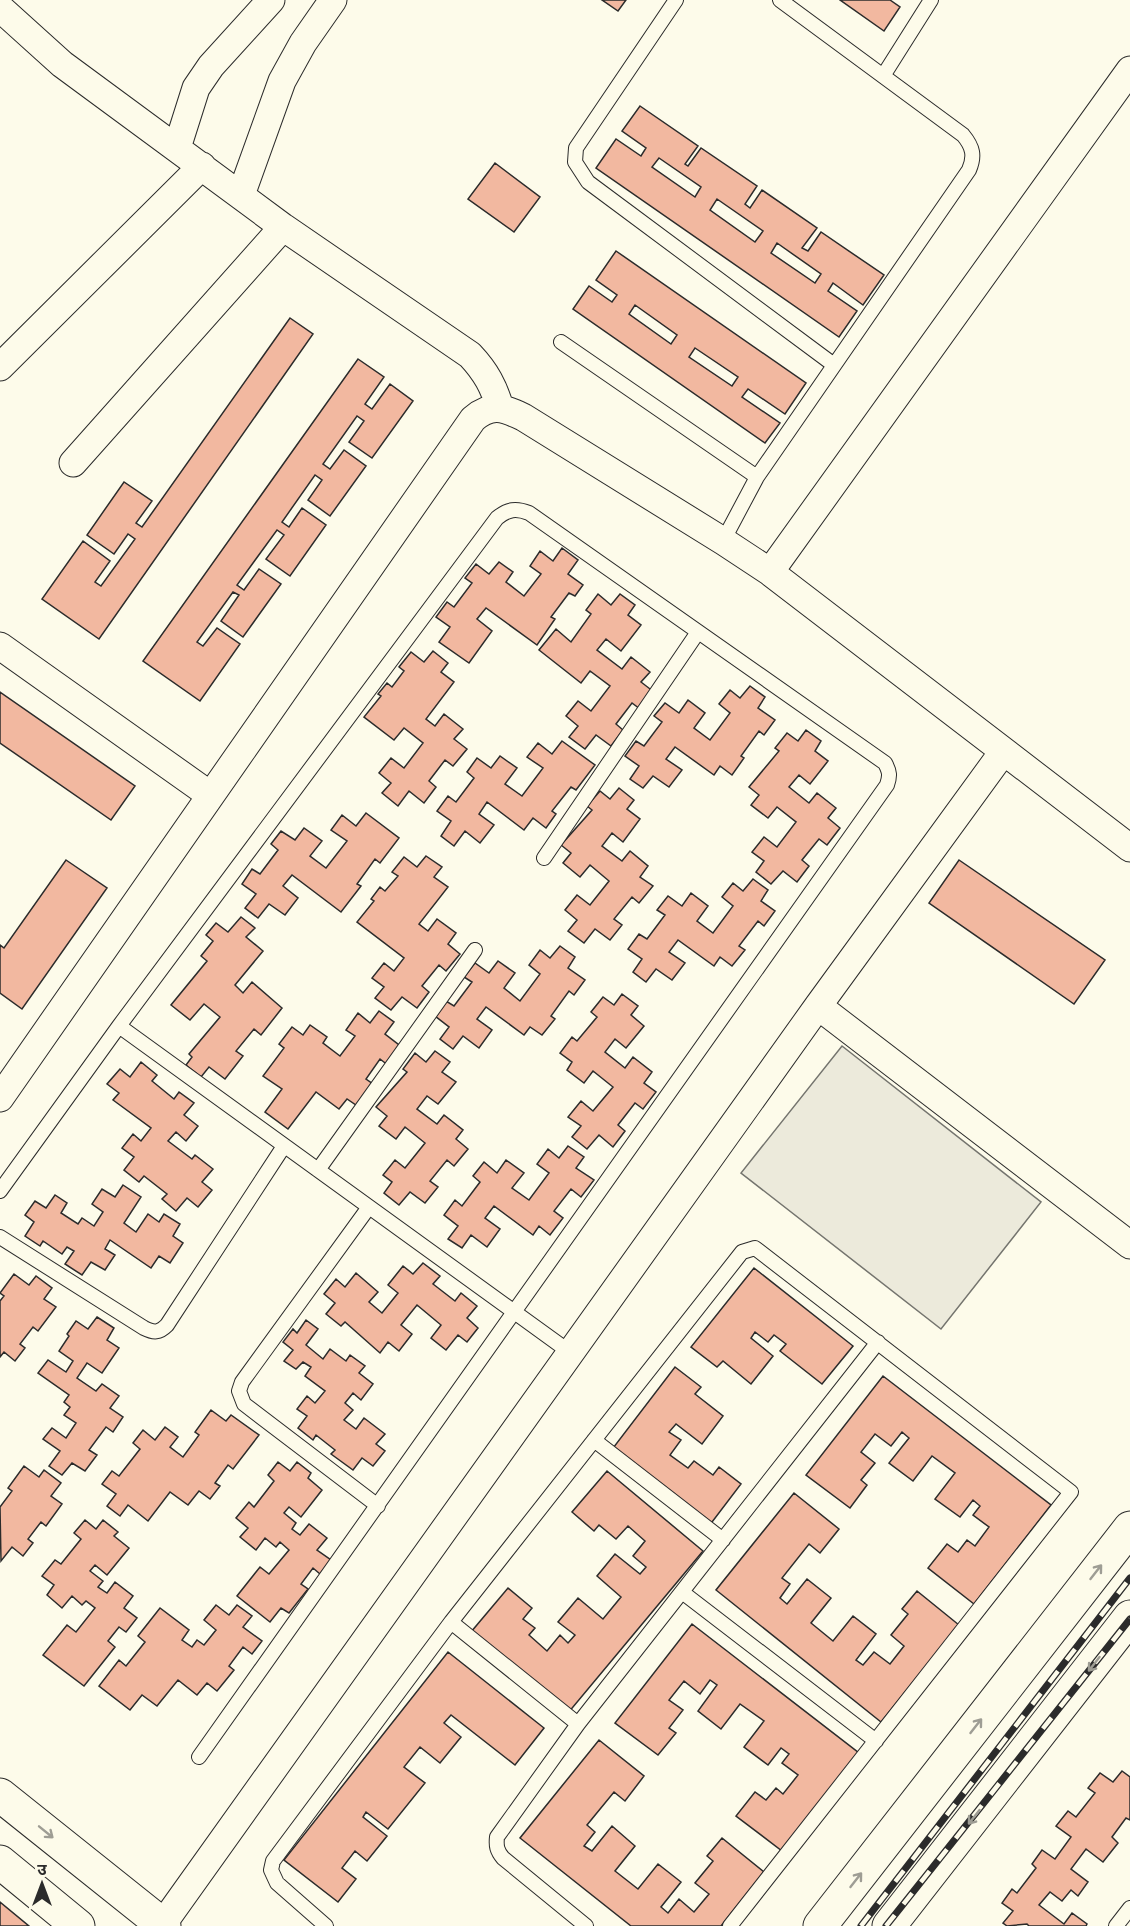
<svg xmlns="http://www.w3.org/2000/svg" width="1130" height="1926" font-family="Signika,'Noto Sans Devanagari',sans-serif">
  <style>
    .parking { fill: #eceadb; stroke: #74746e; stroke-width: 1.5 }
    .building { fill: #f2b8a0; stroke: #2b2b2b; stroke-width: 1.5; fill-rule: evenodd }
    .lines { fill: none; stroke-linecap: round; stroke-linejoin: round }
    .service-casing { stroke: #2b2b2b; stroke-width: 16 }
    .minor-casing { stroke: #2b2b2b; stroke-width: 29 }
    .tertiary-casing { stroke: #2b2b2b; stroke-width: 35 }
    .service { stroke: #fdfbea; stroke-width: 14 }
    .minor { stroke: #fdfbea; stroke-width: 27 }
    .tertiary { stroke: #fdfbea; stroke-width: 33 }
    .rail-casing { stroke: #2b2b2b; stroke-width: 7 }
    .rail { stroke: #fdfbea; stroke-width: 4.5; stroke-dasharray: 14; stroke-linecap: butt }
    .oneway { stroke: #9e9d94 }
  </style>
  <rect width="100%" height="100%" fill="#fdfbea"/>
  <path class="parking" d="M842 1046 1041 1202 941 1329 741 1173Z"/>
  <path class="building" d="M602 0H626L618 11Z
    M840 0H890L900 7 884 31Z
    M640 106 698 146 685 164 688 166 701 148 757 186 745 204 750 208 762 190 817 228 802 248 808 251 821 232 884 275 863 305 833 283 828 291 857 311 839 337 596 168 616 139 641 156 646 148 622 131ZM659 158 701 187 695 197 652 167ZM717 199 763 231 755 242 710 210ZM777 243 821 274 815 283 771 253Z
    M495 163 540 197 514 232 468 199Z
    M616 251 806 383 785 414 748 389 742 397 780 423 765 443 573 309 589 286 612 302 617 295 596 280ZM635 305 677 335 671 344 629 314ZM695 348 738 377 732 386 689 357Z
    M290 318 313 334 99 639 42 599 83 541 110 561 95 582 101 586 135 539 128 534 114 554 87 535 124 482 152 501 136 523 142 527Z
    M358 359 384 377 365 404 372 409 390 384 413 401 372 458 349 442 364 421 357 416 323 464 330 469 344 450 366 466 330 516 308 500 322 480 315 475 282 522 289 527 302 508 326 525 290 576 266 559 284 535 277 530 237 585 244 590 259 569 281 584 243 637 221 621 239 595 233 592 197 642 203 646 217 628 240 644 200 701 143 661Z
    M562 548 578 560 568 574 583 585 575 596 569 593 551 617 555 619 537 645 486 608 477 619 492 631 469 663 439 642 450 627 436 617 447 602 454 607 472 583 465 578 476 564 489 574 499 562 513 572 506 582 524 596 541 574 530 566 540 551 553 561Z
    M598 594 611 605 620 594 635 605 628 615 641 625 621 651 606 639 597 650 622 669 631 657 650 672 641 682 654 692 640 709 632 703 616 724 623 730 611 746 596 735 585 749 569 737 578 726 566 716 578 701 591 711 610 686 590 671 581 683 539 650 556 629 571 642 591 614 586 610Z
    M433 651 448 663 441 672 454 682 426 719 435 726 444 714 463 729 454 739 467 749 453 766 445 760 429 781 436 787 424 803 409 791 398 806 382 793 391 783 379 773 391 758 404 768 423 743 404 728 394 740 364 717 381 696 378 694 387 683 392 687 404 671 399 667 411 652 424 662Z
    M750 686 765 697 758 708 775 720 764 735 759 731 741 756 744 758 732 775 720 766 714 775 675 747 666 759 682 770 669 787 653 776 643 788 630 779 639 766 625 756 636 741 644 746 662 722 654 716 665 703 679 713 688 700 705 713 694 728 710 740 730 713 719 704 730 690 740 698Z
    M0 692 135 786 111 820 0 743Z
    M806 730 821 741 815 751 828 761 810 784 799 775 789 787 809 803 817 793 836 808 828 818 840 828 827 845 819 839 802 860 809 866 797 882 783 871 771 884 756 872 764 861 752 852 764 837 777 847 796 822 777 807 768 818 751 805 759 795 749 787 779 751 775 748 787 733 798 741Z
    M562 741 595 765 576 790 571 787 552 811 556 814 546 828 533 818 524 830 487 802 479 814 494 825 480 843 465 831 454 846 441 836 451 821 437 811 448 796 456 802 474 778 467 772 477 758 491 768 500 756 517 768 505 784 522 796 543 768 527 757 538 743 552 754Z
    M619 788 634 800 627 809 640 819 623 842 612 833 602 846 622 861 630 851 648 866 640 877 653 886 639 903 632 897 614 919 622 925 610 940 595 929 584 943 568 931 577 920 565 910 577 895 590 905 609 881 590 865 580 877 563 863 571 853 561 845 592 810 587 806 600 791 610 799Z
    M366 813 399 838 380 863 375 859 357 884 361 886 341 912 292 875 283 886 298 898 285 915 269 904 258 918 245 908 256 894 242 884 252 869 260 874 278 850 271 844 281 831 295 840 304 828 322 841 310 856 326 868 347 841 331 830 342 815 356 826Z
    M426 856 442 867 434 877 448 887 419 924 428 931 437 919 456 933 448 944 460 954 446 971 439 965 422 986 429 992 417 1008 402 997 391 1010 375 998 384 987 372 978 384 963 394 971 404 958 357 922 374 901 371 899 380 887 385 891 398 876 392 872 404 857 417 867Z
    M66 860 107 888 22 1009 0 993V945L4 948Z
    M959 860 1105 960 1074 1004 929 903Z
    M753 879 768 890 761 901 775 911 764 926 758 921 739 946 745 950 732 966 720 957 714 966 678 940 669 952 685 963 672 980 656 969 646 982 633 972 642 959 628 949 639 934 647 939 665 915 657 910 668 896 682 906 691 893 708 906 697 921 713 933 733 906 722 897 733 883 743 891Z
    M241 917 255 928 246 937 263 951 235 985 243 993 252 982 282 1008 261 1035 254 1029 236 1051 243 1056 225 1079 209 1067 201 1077 186 1065 192 1057 189 1054 220 1017 204 1004 190 1020 171 1005 207 961 201 956 213 941 206 935 216 923 228 932Z
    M560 946 575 957 568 968 585 980 574 995 569 991 551 1016 555 1019 542 1035 530 1027 524 1035 486 1007 477 1019 492 1030 479 1048 463 1036 453 1049 440 1039 449 1027 435 1016 446 1001 454 1006 472 982 464 977 475 963 489 973 498 961 515 973 504 988 520 1001 540 974 529 965 540 950 550 958Z
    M622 994 638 1006 631 1015 644 1026 626 1048 615 1039 605 1052 625 1068 633 1057 652 1072 644 1083 656 1092 643 1109 635 1103 618 1125 625 1131 613 1147 599 1135 587 1149 572 1137 581 1126 568 1117 581 1101 593 1111 613 1087 593 1071 584 1083 567 1070 572 1062 560 1053 572 1037 577 1041 597 1017 591 1012 603 997 614 1005Z
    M379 1011 394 1022 385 1034 403 1048 389 1066 380 1059 366 1079 373 1084 356 1105 347 1099 339 1109 316 1092 288 1129 265 1112 282 1089 263 1076 284 1048 279 1044 292 1027 303 1035 310 1025 327 1037 323 1043 340 1056 355 1036 346 1030 358 1013 370 1023Z
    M435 1051 450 1062 442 1072 456 1082 438 1104 427 1096 417 1109 437 1124 444 1115 463 1130 456 1139 468 1149 454 1166 447 1160 430 1181 438 1187 425 1203 410 1192 399 1205 384 1193 392 1182 383 1175 395 1160 405 1168 425 1143 405 1127 396 1139 379 1126 387 1116 376 1107 407 1072 403 1069 415 1053 426 1062Z
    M141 1062 157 1075 152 1081 174 1099 179 1092 194 1103 184 1115 198 1126 186 1141 176 1132 168 1141 192 1159 195 1155 213 1169 202 1182 212 1190 198 1207 187 1198 176 1211 162 1199 167 1194 144 1176 139 1182 124 1170 134 1157 122 1148 133 1134 141 1141 151 1128 113 1100 119 1093 107 1084 120 1069 130 1077Z
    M568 1146 584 1157 576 1168 594 1180 581 1197 571 1189 554 1211 563 1218 550 1235 539 1226 533 1235 494 1206 485 1218 500 1229 487 1247 471 1235 462 1248 448 1239 458 1226 444 1215 455 1200 462 1206 480 1182 473 1176 484 1162 497 1173 506 1160 524 1173 512 1188 529 1200 549 1173 537 1164 548 1149 559 1158Z
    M123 1185 141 1197 124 1223 136 1232 148 1214 159 1222 164 1214 180 1224 173 1236 183 1243 170 1263 159 1256 151 1268 110 1240 105 1249 115 1255 105 1270 91 1262 82 1275 65 1264 74 1251 67 1247 62 1254 43 1241 40 1246 25 1236 34 1222 25 1215 35 1201 46 1208 55 1195 67 1203 61 1213 78 1224 82 1218 94 1226 103 1212 92 1204 102 1189 115 1197Z
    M423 1263 440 1276 433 1284 455 1301 461 1293 477 1306 467 1318 478 1328 467 1342 458 1335 446 1350 431 1338 441 1325 417 1305 401 1325 412 1334 399 1351 388 1342 380 1353 345 1322 341 1326 326 1314 335 1303 324 1294 336 1279 345 1287 356 1273 378 1292 369 1302 382 1313 398 1293 388 1285 403 1266 413 1274Z
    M754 1268 853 1346 822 1384 780 1351 786 1344 774 1335 768 1342 755 1332 751 1338 773 1356 751 1384 723 1361 717 1367 691 1347Z
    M14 1274 29 1285 36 1276 52 1288 44 1299 56 1307 38 1331 33 1327 20 1344 25 1348 15 1361 4 1352 0 1357V1301L4 1296 0 1293Z
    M97 1317 114 1328 107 1340 119 1348 102 1373 87 1363 77 1378 96 1391 102 1384 119 1396 110 1408 123 1417 113 1432 106 1427 89 1450 97 1455 85 1471 72 1463 62 1475 49 1466 60 1451 43 1439 52 1428 66 1438 76 1423 64 1415 70 1407 64 1402 69 1395 38 1373 48 1360 66 1372 73 1361 59 1351 69 1336 67 1334 76 1321 88 1329Z
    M306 1320 318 1329 306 1345 323 1359 330 1349 346 1361 350 1355 365 1366 359 1373 373 1384 361 1400 353 1393 345 1403 353 1410 344 1420 356 1429 364 1418 385 1434 376 1444 385 1451 373 1466 362 1458 353 1470 331 1454 335 1450 316 1435 313 1440 298 1428 307 1416 297 1409 307 1396 315 1403 325 1391 305 1376 311 1367 303 1362 296 1369 284 1361 293 1350 283 1342 293 1329 297 1333Z
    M675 1367 701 1387 695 1394 723 1416 702 1444 676 1424 669 1432 681 1440 670 1455 688 1468 694 1461 713 1475 719 1467 741 1484 709 1526 610 1452Z
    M883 1376 1051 1505 974 1604 928 1568 947 1544 958 1552 967 1540 975 1546 989 1527 973 1515 980 1506 973 1500 960 1517 935 1499 955 1473 932 1456 913 1481 889 1463 909 1438 902 1432 891 1446 875 1434 861 1452 875 1463 861 1480 867 1485 850 1508 806 1475Z
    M211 1410 226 1421 231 1415 259 1435 233 1469 228 1465 215 1483 220 1486 210 1499 199 1491 188 1505 170 1492 148 1521 128 1505 120 1516 107 1506 116 1494 102 1484 112 1471 119 1476 140 1449 133 1443 143 1430 155 1440 165 1427 178 1437 170 1447 183 1457 199 1435 195 1432Z
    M278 1462 290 1471 297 1462 311 1473 308 1478 322 1490 301 1517 289 1507 284 1513 296 1523 292 1529 300 1535 309 1524 327 1538 317 1550 331 1560 320 1574 313 1568 301 1584 308 1589 289 1613 281 1608 270 1622 237 1596 260 1567 269 1574 289 1550 280 1542 276 1547 265 1538 256 1550 240 1537 248 1528 236 1518 249 1502 254 1507 274 1481 268 1475Z
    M24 1466 39 1477 44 1470 61 1483 51 1496 62 1504 46 1526 41 1522 28 1539 33 1543 23 1556 12 1547 1 1561 0 1507 12 1491 8 1488Z
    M607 1471 703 1551 568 1713 471 1632 508 1588 532 1608 523 1619 535 1628 529 1635 547 1651 560 1635 568 1643 575 1635 558 1622 578 1598 603 1619 621 1597 597 1576 615 1554 640 1574 646 1567 633 1556 645 1541 628 1526 616 1539 599 1525 594 1531 572 1512Z
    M794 1493 839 1529 820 1553 809 1544 782 1578 790 1584 780 1598 787 1604 807 1579 831 1598 811 1623 833 1641 853 1616 876 1634 856 1660 863 1665 874 1652 890 1664 904 1646 891 1635 908 1614 902 1609 917 1591 959 1625 881 1722 716 1590Z
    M85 1520 96 1529 103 1520 118 1532 114 1536 129 1548 107 1575 95 1565 90 1571 103 1581 98 1587 107 1593 115 1582 133 1596 124 1608 137 1618 126 1632 119 1627 108 1641 115 1647 84 1686 43 1655 67 1625 76 1632 95 1608 86 1601 82 1605 72 1596 62 1608 47 1595 54 1585 42 1576 55 1560 61 1564 81 1539 74 1533Z
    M216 1605 229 1615 237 1605 252 1616 243 1627 262 1641 252 1654 243 1647 229 1666 234 1670 217 1691 207 1683 197 1695 178 1680 157 1706 142 1695 130 1710 99 1686 119 1660 126 1666 145 1642 138 1636 160 1608 189 1630 182 1640 192 1647 197 1640 204 1645 216 1630 204 1620Z
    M692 1624 859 1753 782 1851 736 1816 755 1792 766 1800 776 1788 783 1794 798 1775 782 1763 789 1754 781 1748 768 1765 744 1747 764 1721 740 1704 721 1729 698 1711 717 1685 710 1680 700 1694 684 1681 669 1700 683 1710 669 1728 676 1733 658 1755 615 1723Z
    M448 1652 544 1728 515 1765 451 1715 444 1723 461 1737 440 1763 420 1747 404 1767 425 1783 388 1829 366 1812 363 1817 387 1836 367 1861 355 1851 342 1868 356 1879 338 1902 284 1860Z
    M599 1740 644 1776 625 1801 614 1792 587 1825 595 1832 584 1846 592 1851 612 1826 635 1846 615 1871 638 1889 658 1864 681 1882 661 1907 668 1913 679 1899 694 1912 709 1894 695 1883 713 1861 707 1856 722 1838 764 1872 721 1926H631L520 1838Z
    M1122 1771 1130 1777V1820L1126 1818 1112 1837 1118 1843 1103 1862 1086 1849 1071 1869 1088 1882 1078 1896 1071 1890 1062 1901 1050 1892 1039 1905 1064 1924 1072 1913 1087 1924 1086 1926H1029L1027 1924 1007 1926 1003 1923 1013 1911 1002 1903 1012 1889 1017 1893 1036 1868 1032 1864 1042 1850 1055 1859 1071 1837 1056 1826 1068 1811 1076 1817 1095 1793 1088 1788 1100 1773 1113 1782Z
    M0 1902 29 1926H0Z"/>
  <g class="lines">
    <defs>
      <path id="service" d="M676 0 576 148 575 162 588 182 834 365
        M883 76 931 0
        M561 342 757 477
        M723 541 757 477 969 170C975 156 973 147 963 135L780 0
        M544 858 698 632
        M119 1026 571 1353
        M318 1170 475 950
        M0 1191 119 1026 497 518C508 509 516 508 529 513L885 763C890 772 890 776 887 785L199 1757
        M369 1207 242 1382 239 1391 244 1404 378 1506
        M0 1237 144 1328C154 1333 159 1333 167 1325L284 1146
        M594 1440 723 1540
        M682 1592 876 1741
        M451 1622 578 1724
        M326 1926 277 1883 271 1870 273 1861 451 1622 742 1252 755 1248 1071 1492 730 1926
        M586 1926 503 1858C497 1851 496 1846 497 1837L578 1724 878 1342
        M1116 1926 1130 1908"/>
      <path id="minor" d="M0 8 62 64 283 227 470 355C486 372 494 387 500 408
        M177 148 196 88 211 66 271 0
        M241 195 282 81 303 43 333 0
        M0 367 202 166
        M73 463 283 227
        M770 572 1130 70
        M0 646 210 795
        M818 1006 1130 1245
        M0 1098 473 419C492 403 503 408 523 417L723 541 770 572 1130 848
        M162 1925 818 1006 1003 752"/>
      <path id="tertiary" d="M0 1795 164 1926
        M0 1862 78 1926
        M820 1926 1130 1528
        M889 1926 1130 1617"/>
    </defs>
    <use href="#service" class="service-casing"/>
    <use href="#minor" class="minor-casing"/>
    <use href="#tertiary" class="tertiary-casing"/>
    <use href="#service" class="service"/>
    <use href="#minor" class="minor"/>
    <use href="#tertiary" class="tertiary"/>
    <defs>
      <path id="rail" d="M861 1926 1130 1578
        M886 1926 1130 1619"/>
    </defs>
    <use href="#rail" class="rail-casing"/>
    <use href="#rail" class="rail"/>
  </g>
  <defs><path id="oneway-shaft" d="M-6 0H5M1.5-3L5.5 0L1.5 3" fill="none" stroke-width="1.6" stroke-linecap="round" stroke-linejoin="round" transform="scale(1.5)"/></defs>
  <g class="oneway">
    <use href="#oneway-shaft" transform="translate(1096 1572) rotate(-52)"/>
    <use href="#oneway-shaft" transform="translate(1094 1664) rotate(128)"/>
    <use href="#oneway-shaft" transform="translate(976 1726) rotate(-52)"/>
    <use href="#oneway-shaft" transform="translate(974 1817) rotate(128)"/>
    <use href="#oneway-shaft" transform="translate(46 1832) rotate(39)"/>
    <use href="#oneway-shaft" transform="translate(856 1880) rotate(-52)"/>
  </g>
  <g transform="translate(42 1884)" stroke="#fdfbea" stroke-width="4.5" paint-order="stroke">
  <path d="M0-4.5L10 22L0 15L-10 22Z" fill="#2b2b2b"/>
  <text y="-9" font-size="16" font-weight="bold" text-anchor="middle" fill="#2b2b2b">उ</text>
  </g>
</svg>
